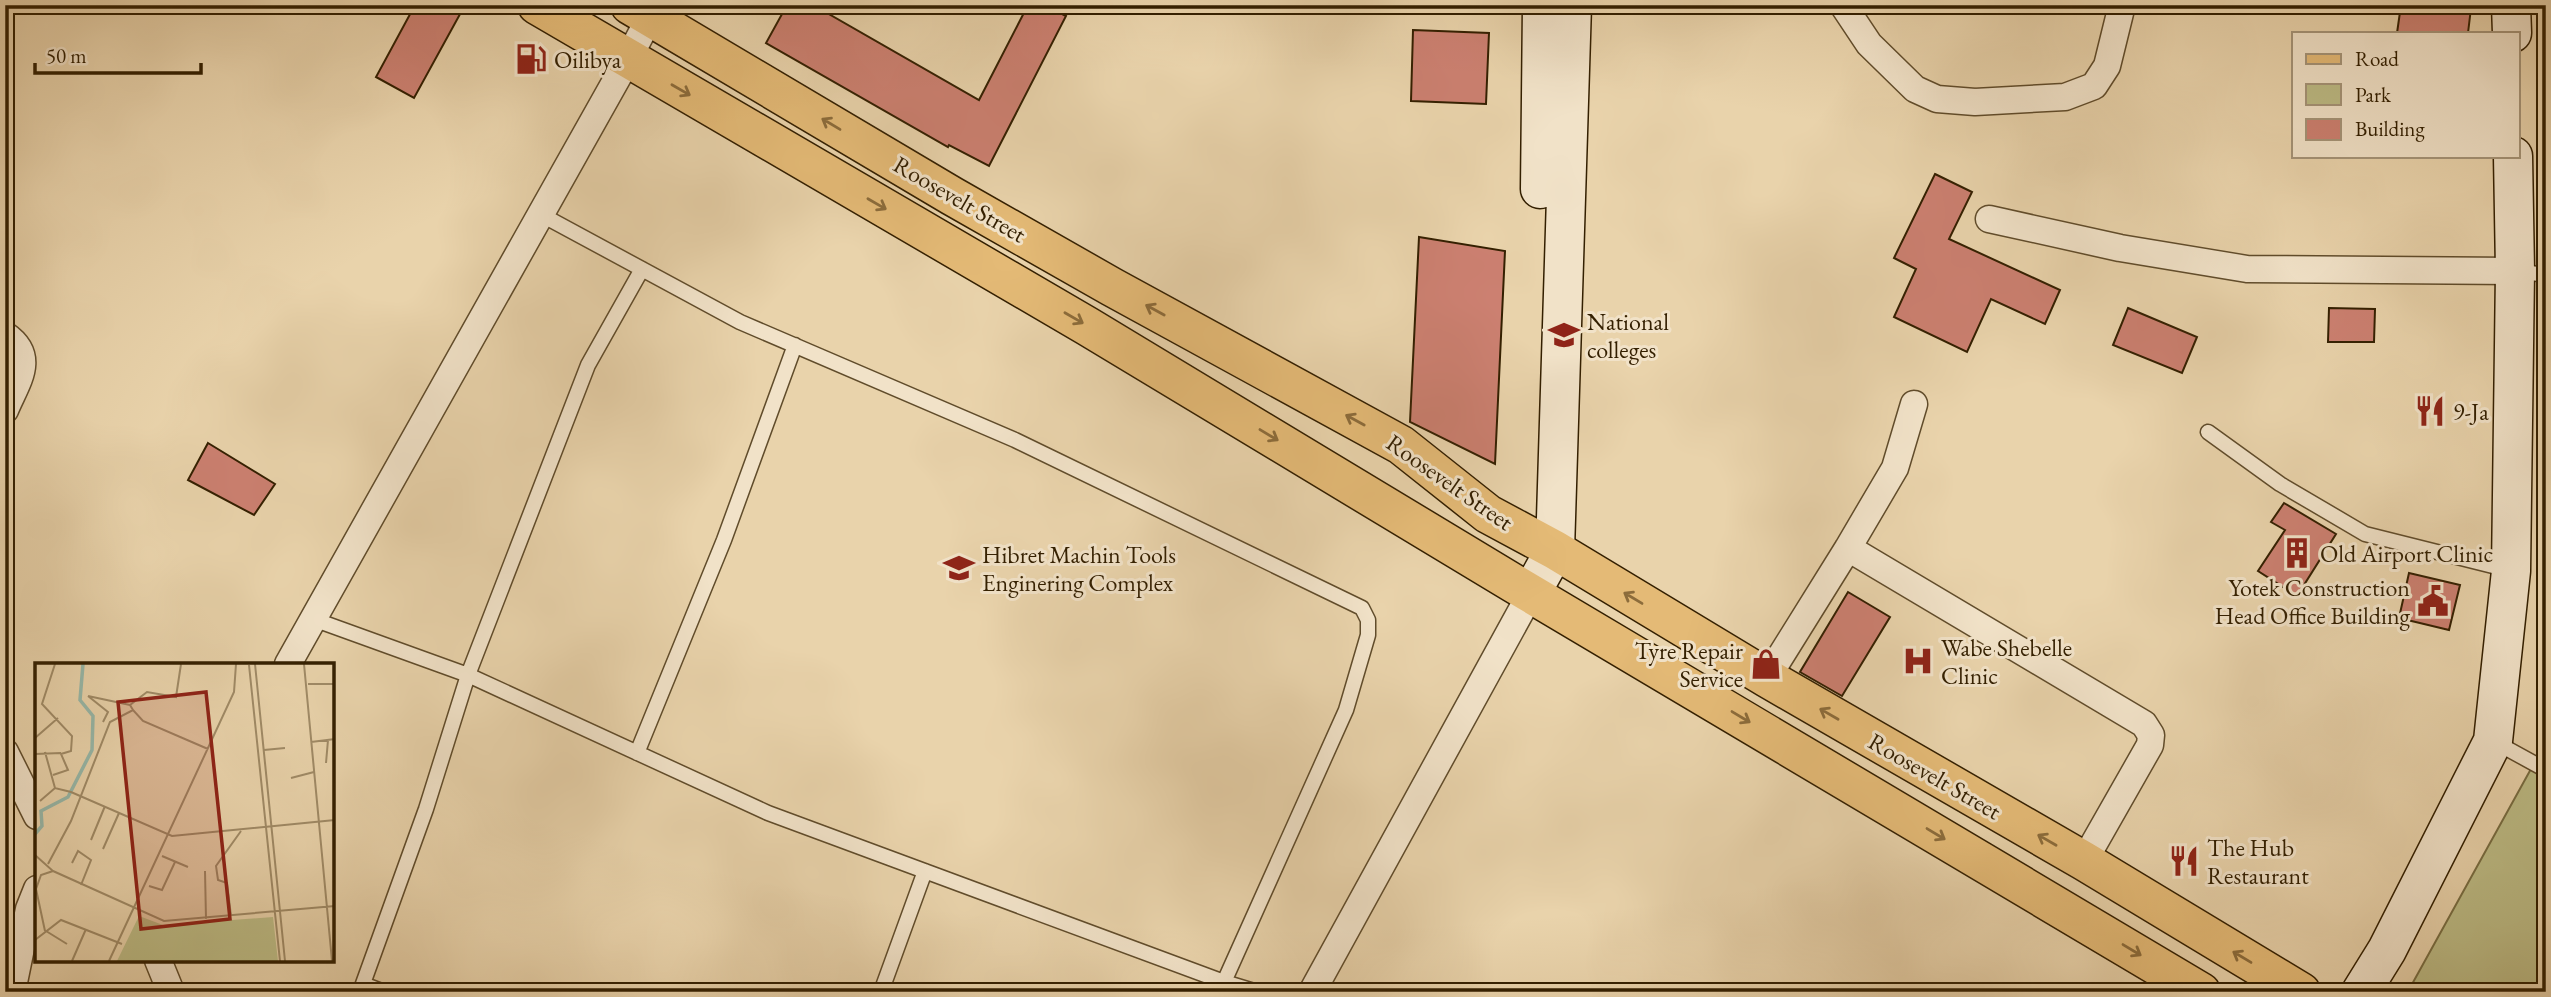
<svg xmlns="http://www.w3.org/2000/svg" width="2551" height="997" font-family="'EB Garamond',serif">
  <style>
    .green { fill: #bcbb85; stroke: #786d42; stroke-width: 2 }
    .building { fill: #cc8071; stroke: #331f00; stroke-width: 2 }
    .lines { fill: none; stroke-linecap: round; stroke-linejoin: round }
    .lane-casing { stroke: #604c2b; stroke-width: 17 }
    .street-casing { stroke: #604c2b; stroke-width: 29 }
    .secondary-casing { stroke: #331f00; stroke-width: 41 }
    .primary-casing { stroke: #331f00; stroke-width: 41 }
    .lane { stroke: #f1e2c8; stroke-width: 14 }
    .street { stroke: #f1e2c8; stroke-width: 26 }
    .secondary { stroke: #f1e2c8; stroke-width: 38 }
    .primary { stroke: #e4ba76; stroke-width: 38 }
    .oneway { stroke: #8c6c3b }
    .labels { text-anchor: middle; dominant-baseline: central; stroke-width: 6; stroke-linejoin: round; paint-order: stroke }
    .poi-label { font-size: 24px; fill: #331f00; stroke: #f1e2c8; text-anchor: start }
    .street-label { font-size: 24px; fill: #331f00; stroke: #f1e2c8 }
    .inset-river { fill: none; stroke: #97b8a9; stroke-width: 3.5 }
    .inset-road { fill: none; stroke: #a08b67; stroke-width: 2 }
    .view { fill: #8f2418; fill-opacity: 0.15; stroke: #8f2418; stroke-width: 3.5 }
    .inset-edge { fill: none; stroke: #331f00; stroke-width: 3.5 }
  </style>
  <rect width="100%" height="100%" fill="#e9d3ab"/>
  <filter id="stains"><feTurbulence type="fractalNoise" baseFrequency=".00286" numOctaves="4"/><feColorMatrix values="0 0 0 0 .2 0 0 0 0 .09 0 0 0 0 .02 0 0 0 .5 -.17"/></filter>
  <radialGradient id="worn" r=".72"><stop offset=".6" stop-color="#630" stop-opacity="0"/><stop offset="1" stop-color="#630" stop-opacity=".3"/></radialGradient>
  <path class="green" d="M2546 394V992H2411V986L2537 758Z"/>
  <path class="building" d="M415 5H465L414 98 376 77Z
    M787 5H813L979 100 1028 5H1045L1066 16 989 166 949 145 948 147 766 43Z
    M2401 5H2445L2471 8 2468 33H2397Z
    M1413 30 1489 33 1486 104 1411 101Z
    M1935 174 1972 192 1949 239 2060 290 2045 324 1991 299 1967 352 1894 317 1916 269 1894 258Z
    M1419 237 1505 251 1495 464 1410 422Z
    M2128 308 2197 337 2182 373 2113 345Z
    M2329 308 2375 309 2374 342H2328Z
    M208 443 275 484 254 515 188 480Z
    M2284 503 2336 534 2297 596 2258 571 2285 530 2271 522Z
    M2409 573 2460 585 2449 630 2399 618Z
    M1848 592 1890 617 1842 696 1800 672Z"/>
  <g class="lines">
    <defs>
      <path id="lane" d="M540 214 740 322 1015 440 1362 608 1368 620V635L1346 710 1224 982
        M2516 271 2546 275
        M2208 432 2280 484 2365 534 2509 570
        M313 619 468 675 768 813 1224 982 1257 992
        M2495 742 2546 770
        M637 753 724 540 795 345
        M363 984 384 992
        M360 992 426 809 468 675 588 365 642 269
        M881 992 925 871"/>
      <path id="street" d="M1843 5 1869 44 1915 89 1937 99 1975 102 2065 97 2094 86 2107 66 2122 5
        M1989 219 2120 248 2247 269 2515 271
        M5 335C37 357 17 381 5 410
        M1848 548 2144 724 2151 735 2150 745 2084 861
        M288 664 628 59 650 17
        M1767 678 1848 548 1895 468 1914 404
        M5 752 37 816
        M158 960 171 992
        M12 992 29 909 37 889
        M1312 992 1531 593"/>
      <path id="secondary" d="M2511 5 2512 33
        M1540 189 1542 5
        M1531 593 1555 550 1572 5
        M2361 992 2387 950 2493 741 2511 571 2515 271 2513 156"/>
      <path id="primary" d="M537 5 1087 326 1513 583 2201 992
        M630 5 952 196 1112 287 1401 445 1488 514 1555 550 1767 678 2084 861 2301 992"/>
    </defs>
    <use href="#lane" class="lane-casing"/>
    <use href="#street" class="street-casing"/>
    <use href="#secondary" class="secondary-casing"/>
    <use href="#primary" class="primary-casing"/>
    <use href="#lane" class="lane"/>
    <use href="#street" class="street"/>
    <use href="#secondary" class="secondary"/>
    <use href="#primary" class="primary"/>
  </g>
  <defs><path id="oneway-shaft" d="M-6 0H5M1.5-3L5.5 0L1.5 3" fill="none" stroke-width="1.6" stroke-linecap="round" stroke-linejoin="round" transform="scale(1.75)"/></defs>
  <g class="oneway">
    <use href="#oneway-shaft" transform="translate(681 90) rotate(30)"/>
    <use href="#oneway-shaft" transform="translate(831 124) rotate(-149)"/>
    <use href="#oneway-shaft" transform="translate(877 204) rotate(30)"/>
    <use href="#oneway-shaft" transform="translate(1155 310) rotate(-151)"/>
    <use href="#oneway-shaft" transform="translate(1074 318) rotate(30)"/>
    <use href="#oneway-shaft" transform="translate(1355 420) rotate(-151)"/>
    <use href="#oneway-shaft" transform="translate(1269 435) rotate(31)"/>
    <use href="#oneway-shaft" transform="translate(1633 598) rotate(-149)"/>
    <use href="#oneway-shaft" transform="translate(1829 714) rotate(-150)"/>
    <use href="#oneway-shaft" transform="translate(1741 717) rotate(31)"/>
    <use href="#oneway-shaft" transform="translate(1936 834) rotate(31)"/>
    <use href="#oneway-shaft" transform="translate(2047 840) rotate(-150)"/>
    <use href="#oneway-shaft" transform="translate(2132 950) rotate(31)"/>
    <use href="#oneway-shaft" transform="translate(2242 957) rotate(-149)"/>
  </g>
  <defs>
    <symbol id="fuel-bare" viewBox="-9 -9 18 18"><path d="M-5.5-6h7V0h2V4h1.3V-2.5L3-4.5l.8-.8L6-3V5H2.5V1h-1V6h-7ZM-4.2-4.7v3.2H.2V-4.7Z" fill="#8f2418" stroke="#f1e2c8" stroke-width="2.5" paint-order="stroke"/></symbol>
    <symbol id="school-bare" viewBox="-9 -9 18 18"><path d="M0-5L7-2L0 1L-7-2ZM-4 1L0 2.5L4 1V4Q0 6-4 4Z" fill="#8f2418" stroke="#f1e2c8" stroke-width="2.5" paint-order="stroke"/></symbol>
    <symbol id="restaurant-bare" viewBox="-9 -9 18 18"><path d="M-5-6h1v4h1v-4h1v4h1v-4h1v5L-1.5 .5V6h-2V.5L-5-1ZM5-6V6H3V1.5H1.5Q1.5-4 5-6Z" fill="#8f2418" stroke="#f1e2c8" stroke-width="2.5" paint-order="stroke"/></symbol>
    <symbol id="building-bare" viewBox="-9 -9 18 18"><path d="M-4-6H4V6H1V3H-1V6H-4ZM-2.5-4.3h1.7v1.8h-1.7ZM.8-4.3h1.7v1.8H.8ZM-2.5-1h1.7V.8h-1.7ZM.8-1h1.7V.8H.8Z" fill="#8f2418" stroke="#f1e2c8" stroke-width="2.5" paint-order="stroke"/></symbol>
    <symbol id="university-bare" viewBox="-9 -9 18 18"><path d="M0-5L7-2L0 1L-7-2ZM-4 1L0 2.5L4 1V4Q0 6-4 4Z" fill="#8f2418" stroke="#f1e2c8" stroke-width="2.5" paint-order="stroke"/></symbol>
    <symbol id="civic-bare" viewBox="-9 -9 18 18"><path d="M-.6-6.5H3V-4.5H.6V-3L4-1V1h2V6H-6V1h2V-1L-.6-3ZM-1.2 2.5V6h2.4V2.5Z" fill="#8f2418" stroke="#f1e2c8" stroke-width="2.5" paint-order="stroke"/></symbol>
    <symbol id="hospital-bare" viewBox="-9 -9 18 18"><path d="M-5-5h3v3.5h4V-5h3V5h-3V1.5h-4V5h-3Z" fill="#8f2418" stroke="#f1e2c8" stroke-width="2.5" paint-order="stroke"/></symbol>
    <symbol id="shop-bare" viewBox="-9 -9 18 18"><path d="M-5-2.5h2.3a2.7 3.5 0 0 1 5.4 0H5L5.5 6h-11ZM-1.5-2.5h3a1.5 2.3 0 0 0-3 0Z" fill="#8f2418" stroke="#f1e2c8" stroke-width="2.5" paint-order="stroke"/></symbol>
  </defs>
  <g fill-rule="evenodd">
    <use href="#fuel-bare" x="509" y="37" width="44" height="44"/>
    <use href="#school-bare" x="1542" y="313" width="44" height="44"/>
    <use href="#restaurant-bare" x="2408" y="389" width="44" height="44"/>
    <use href="#building-bare" x="2275" y="531" width="44" height="44"/>
    <use href="#university-bare" x="937" y="546" width="44" height="44"/>
    <use href="#civic-bare" x="2411" y="579" width="44" height="44"/>
    <use href="#hospital-bare" x="1896" y="639" width="44" height="44"/>
    <use href="#shop-bare" x="1744" y="642" width="44" height="44"/>
    <use href="#restaurant-bare" x="2162" y="839" width="44" height="44"/>
  </g>
  <g class="labels">
    <g class="poi-label">
      <text x="554" y="59">Oilibya</text>
      <text x="1587" y="321">National<tspan x="1587" dy="28">colleges</tspan></text>
      <text x="2453" y="411">9-Ja</text>
      <text x="2320" y="553">Old Airport Clinic</text>
      <text x="982" y="554">Hibret Machin Tools<tspan x="982" dy="28">Enginering Complex</tspan></text>
      <text x="2410" y="587" text-anchor="end">Yotek Construction<tspan x="2410" dy="28">Head Office Building</tspan></text>
      <text x="1941" y="647">Wabe Shebelle<tspan x="1941" dy="28">Clinic</tspan></text>
      <text x="1743" y="650" text-anchor="end">Tyre Repair<tspan x="1743" dy="28">Service</tspan></text>
      <text x="2207" y="847">The Hub<tspan x="2207" dy="28">Restaurant</tspan></text>
    </g>
    <g class="street-label">
      <text transform="translate(960 199) rotate(30)">Roosevelt Street</text>
      <text transform="translate(1450 482) rotate(35)">Roosevelt Street</text>
      <text transform="translate(1935 776) rotate(30)">Roosevelt Street</text>
    </g>
  </g>
  <g transform="translate(35 663)">
    <rect width="299" height="299" fill="#e9d3ab"/>
    <path d="M104 253 128 262 238 254 243 298H82Z" fill="#bcbb85"/>
    <path class="inset-river" d="M0 171 7 163 6 148 33 134 57 87 58 53 45 37 48 1"/>
    <path class="inset-road" d="M220 1 250 298M269 1 297 298M214 2 245 298M273 21H300M53 33 95 42M53 33 73 49 68 59M98 47 95 42 112 29 141 34 146 1M0 75 23 55M276 79 300 76M229 87 250 85M10 89 20 125M0 91 26 90M291 100 293 77M18 112 33 107 26 91 36 88 37 73 7 41 20 1M256 115 279 109M5 138 20 125 36 129 137 173 300 157M56 177 70 143M68 186 84 150M0 192 18 208 6 212 1 226 10 268M127 193 153 204M37 200 43 188 56 197 46 222M13 201 36 158 75 59 98 47 108 58 173 86M18 208 129 258 300 243M170 208 171 256M114 223 127 227 140 199M196 253 192 220 183 217 181 203 206 168M11 268 32 281M0 277 26 257 87 281M37 298 51 266M74 298 199 29 201 1"/>
    <path class="view" d="M171 29 195 256 106 266 83 39Z"/>
    <rect width="299" height="299" class="inset-edge"/>
  </g>
  <rect width="2551" height="997" fill="none" stroke="#e9d3ab" stroke-width="28"/>
  <rect x="7" y="7" width="2537" height="983" fill="none" stroke="#331f00" stroke-width="3.5"/>
  <rect x="14" y="14" width="2523" height="969" fill="none" stroke="#331f00" stroke-width="2"/>
  <rect x="2292" y="32" width="228" height="126" fill="#f1e2c8" stroke="#a59478" stroke-width="2"/>
  <rect x="2306" y="54" width="35" height="10" fill="#e4ba76" stroke="#a59478" stroke-width="2"/>
  <text x="2355" y="66" font-size="21" fill="#331f00">Road</text>
  <rect x="2306" y="84" width="35" height="21" fill="#bcbb85" stroke="#a59478" stroke-width="2"/>
  <text x="2355" y="102" font-size="21" fill="#331f00">Park</text>
  <rect x="2306" y="119" width="35" height="21" fill="#cc8071" stroke="#a59478" stroke-width="2"/>
  <text x="2355" y="136" font-size="21" fill="#331f00">Building</text>
  <path d="M35 63v10h166v-10" fill="none" stroke="#331f00" stroke-width="3.5"/>
  <text x="46" y="63" font-size="21" fill="#331f00" stroke="#f1e2c8" stroke-width="5" paint-order="stroke">50 m</text>
  <rect width="100%" height="100%" filter="url(#stains)"/>
  <rect width="100%" height="100%" fill="url(#worn)"/>
</svg>
